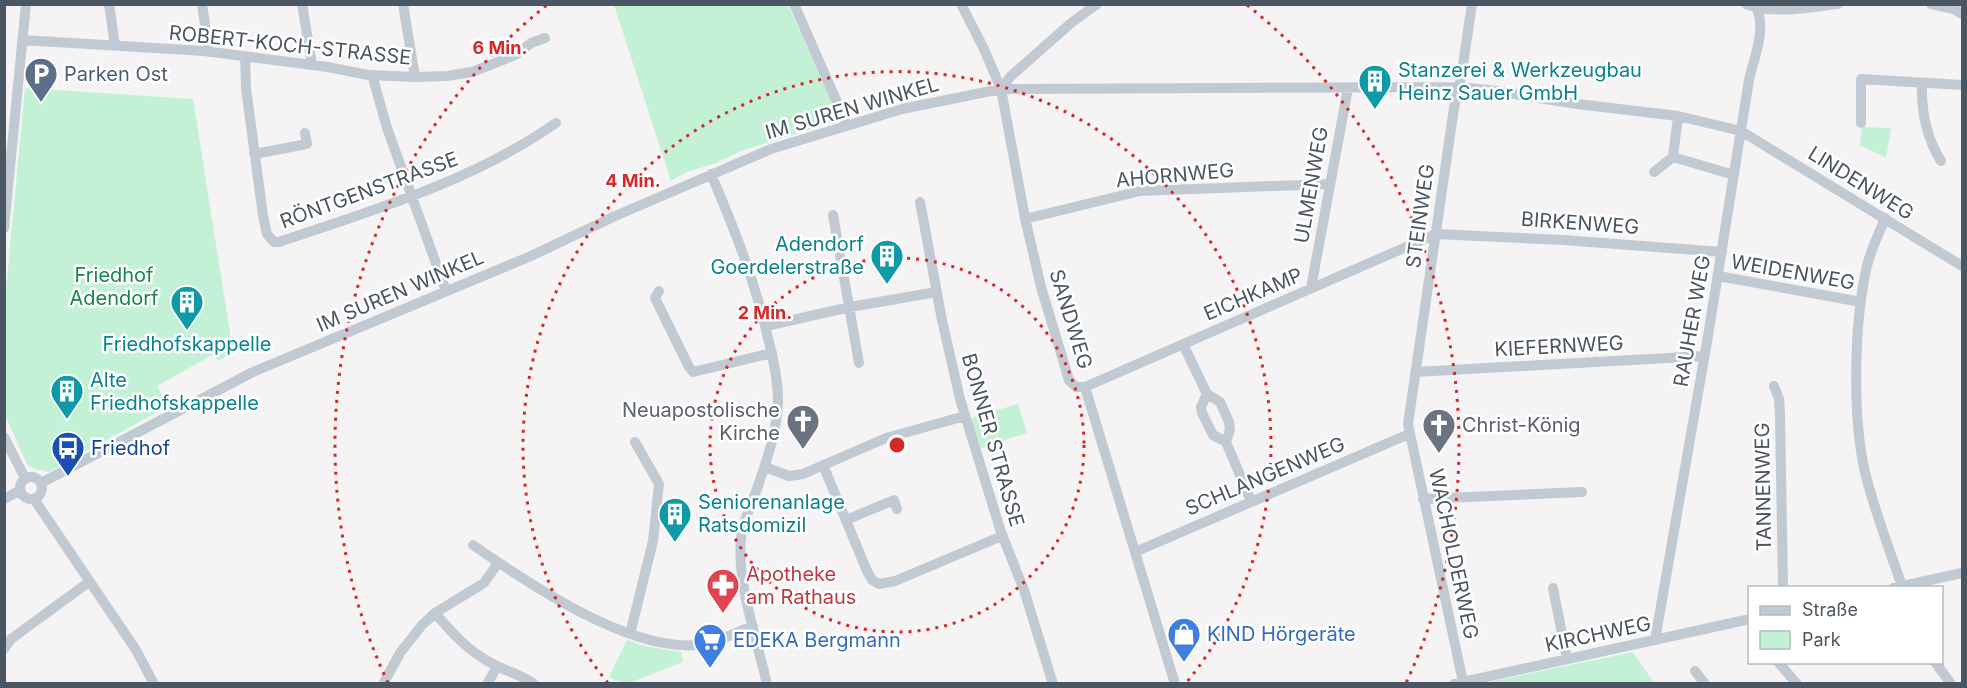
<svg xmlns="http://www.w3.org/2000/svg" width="1967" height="688" font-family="Inter,sans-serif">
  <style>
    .green { fill: #c3f1d5 }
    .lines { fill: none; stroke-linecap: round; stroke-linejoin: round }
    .minor { stroke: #c1cad2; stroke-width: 10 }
    .ring { fill: none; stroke: #d62828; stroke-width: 3; stroke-dasharray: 3 6 }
    .labels { text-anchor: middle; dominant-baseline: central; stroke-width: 5; stroke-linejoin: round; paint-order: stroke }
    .street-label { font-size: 20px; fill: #4a5661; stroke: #fff }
    .culture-label { font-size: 20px; fill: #0d838f; stroke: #fff; text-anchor: start }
    .service-label { font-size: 20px; fill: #4e5e75; stroke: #fff; text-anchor: start }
    .park-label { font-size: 20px; fill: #17864f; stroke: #fff }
    .worship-label { font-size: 20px; fill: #5b616d; stroke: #fff; text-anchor: end }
    .transit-label { font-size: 20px; fill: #164399; stroke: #fff; text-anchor: start }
    .health-label { font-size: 20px; fill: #be3a42; stroke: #fff; text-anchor: start }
    .shop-label { font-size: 20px; fill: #366cbe; stroke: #fff; text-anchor: start }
    .centre { fill: #d62828; stroke: #fff; stroke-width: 3 }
    .ring-label { font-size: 18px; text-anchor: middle; font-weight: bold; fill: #d62828; stroke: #fff; stroke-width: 5; stroke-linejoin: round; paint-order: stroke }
  </style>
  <rect width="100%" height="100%" fill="#f5f3f3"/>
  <path class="green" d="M614 5H788L837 113 834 122 741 151 716 163 687 172 671 181Z
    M25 88 193 99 233 352 218 361 214 354 157 386 168 406 49 472 32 468 27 464 4 413 5 300Z
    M1862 127 1891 128 1886 158 1860 145Z
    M1018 404 1027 433 980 448 971 418Z
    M627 640 644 646 681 652 683 662 629 683H622L609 677Z
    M1633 652 1654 683H1484Z"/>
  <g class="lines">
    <path class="minor" d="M109 4 115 46
      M202 4 209 52
      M302 4 312 65
      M403 4 415 77
      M794 4 847 125
      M961 4 984 49 1001 89 1025 218 1041 287 1069 380 1076 387H1085L1175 684
      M1746 4C1775 15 1808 7 1838 4
      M1931 4 1954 9 1962 14
      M22 40 204 51 328 67 368 75 415 77 447 76 472 72 503 60 517 54 531 43 545 38
      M245 56 246 88 263 216 267 234 274 242H279C374 210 473 181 556 123
      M372 75 387 128 446 291
      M1922 83C1921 111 1926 137 1941 161
      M1001 89 1010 77 1071 23 1097 4
      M1861 123V79L1962 85
      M254 154 307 144 305 133
      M1673 157 1734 175
      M1654 172 1673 157 1678 116
      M711 174C734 228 755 281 768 338 773 358 778 379 778 401 777 434 765 466 754 497 750 508 744 520 742 532 734 573 757 641 767 684
      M920 202 942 320 960 399 1001 532 1024 590 1053 684
      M833 215 859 363
      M1885 218C1879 234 1871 249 1867 266 1854 322 1852 416 1865 472 1874 510 1889 548 1902 586
      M1025 219 1140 191 1329 184
      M4 228 26 4
      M1718 276 1861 302
      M1311 288 1348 88
      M659 291 655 298 689 367 693 372 772 353
      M766 326 850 307 937 292
      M1183 344 1207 394 1220 402 1229 422 1230 430 1226 442 1251 501
      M1415 372 1704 356
      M1774 386 1779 399 1780 414 1783 588
      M1085 387 1436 234 1563 240 1722 252
      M1207 394 1201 407 1202 413 1213 435 1226 442
      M4 437 25 478
      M823 465 867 571 872 580 879 584 895 581 1002 536
      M765 467 789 476 803 474 886 438 965 416
      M20 488a11 11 0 1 1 22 0a11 11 0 1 1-22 0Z
      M41 483 253 372 531 256 613 217 771 149 902 109 1001 89 1458 87 1489 90 1577 104 1678 116 1741 131 1962 266
      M4 499 19 491
      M34 499 136 650 154 684
      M1423 499 1582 492
      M846 520 894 500 897 509
      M473 545C529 584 628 651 697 645 717 644 735 632 753 626
      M1135 552 1409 434
      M1553 588 1567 659
      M1893 588 1962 573
      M435 613C453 634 470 653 495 665 508 672 522 675 534 684
      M630 634 653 541 659 484 635 442
      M1655 640 1707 342 1749 80C1754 58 1766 31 1757 9
      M4 649 11 639 89 582
      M1778 662 1797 684
      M1935 662 1951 684
      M1695 671 1705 684
      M1463 682 1408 424 1454 108 1461 78 1472 4
      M383 684 400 653 422 625 435 613 484 583 498 563
      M487 684 497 667
      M1454 684 1750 619"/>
  </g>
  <g class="ring">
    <circle cx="897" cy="445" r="187"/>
    <path d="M608 683A374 374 0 1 1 1186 683"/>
    <path d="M388 683A562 562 0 0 1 547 5M1247 5A562 562 0 0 1 1406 683"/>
  </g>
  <defs>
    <symbol id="parking-pin" viewBox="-11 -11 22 30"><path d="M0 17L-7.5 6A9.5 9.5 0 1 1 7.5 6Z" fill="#5c6f8a" stroke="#fff"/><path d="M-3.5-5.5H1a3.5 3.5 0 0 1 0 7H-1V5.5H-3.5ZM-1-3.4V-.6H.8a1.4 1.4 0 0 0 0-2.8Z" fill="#fff"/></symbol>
    <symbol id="building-pin" viewBox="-11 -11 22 30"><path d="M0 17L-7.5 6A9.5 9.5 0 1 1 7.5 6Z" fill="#0f9aa8" stroke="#fff"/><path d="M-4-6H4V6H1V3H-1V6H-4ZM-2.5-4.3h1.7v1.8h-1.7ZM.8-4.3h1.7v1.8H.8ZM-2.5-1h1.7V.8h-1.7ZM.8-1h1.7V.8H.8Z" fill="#fff"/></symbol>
    <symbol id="church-pin" viewBox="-11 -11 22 30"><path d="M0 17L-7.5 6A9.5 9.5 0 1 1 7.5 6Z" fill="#6b7280" stroke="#fff"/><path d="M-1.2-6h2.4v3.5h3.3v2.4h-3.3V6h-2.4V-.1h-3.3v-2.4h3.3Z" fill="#fff"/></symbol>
    <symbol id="bus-pin" viewBox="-11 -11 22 30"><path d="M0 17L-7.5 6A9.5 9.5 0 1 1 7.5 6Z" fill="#1a4fb4" stroke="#fff"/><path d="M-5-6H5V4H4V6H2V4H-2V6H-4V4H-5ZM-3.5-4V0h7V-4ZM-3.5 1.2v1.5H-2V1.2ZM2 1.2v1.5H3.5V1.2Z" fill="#fff"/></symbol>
    <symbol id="pharmacy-pin" viewBox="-11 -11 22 30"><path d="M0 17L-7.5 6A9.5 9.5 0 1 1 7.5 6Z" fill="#e0444e" stroke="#fff"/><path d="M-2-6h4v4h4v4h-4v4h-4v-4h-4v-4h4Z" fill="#fff"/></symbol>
    <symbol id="shop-pin" viewBox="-11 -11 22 30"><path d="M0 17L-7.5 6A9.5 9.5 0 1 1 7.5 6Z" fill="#3f7fe0" stroke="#fff"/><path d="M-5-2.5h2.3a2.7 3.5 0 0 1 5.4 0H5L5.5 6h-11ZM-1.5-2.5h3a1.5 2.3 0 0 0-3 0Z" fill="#fff"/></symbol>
    <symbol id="supermarket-pin" viewBox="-11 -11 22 30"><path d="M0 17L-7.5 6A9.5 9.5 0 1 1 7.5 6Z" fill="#3f7fe0" stroke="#fff"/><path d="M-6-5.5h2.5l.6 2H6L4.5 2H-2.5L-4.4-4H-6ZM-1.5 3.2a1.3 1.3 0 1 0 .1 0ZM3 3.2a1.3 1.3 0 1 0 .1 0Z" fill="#fff"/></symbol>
  </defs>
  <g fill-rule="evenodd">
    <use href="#parking-pin" x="22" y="55" width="38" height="52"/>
    <use href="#building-pin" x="1356" y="62" width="38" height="52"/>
    <use href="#building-pin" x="868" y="237" width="38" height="52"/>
    <use href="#building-pin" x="168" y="283" width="38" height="52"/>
    <use href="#building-pin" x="48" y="372" width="38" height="52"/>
    <use href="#church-pin" x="784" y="402" width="38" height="52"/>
    <use href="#church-pin" x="1420" y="406" width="38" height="52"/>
    <use href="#bus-pin" x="49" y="429" width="38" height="52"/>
    <use href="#building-pin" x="656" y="495" width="38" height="52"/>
    <use href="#pharmacy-pin" x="704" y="566" width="38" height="52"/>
    <use href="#shop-pin" x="1165" y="615" width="38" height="52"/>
    <use href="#supermarket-pin" x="691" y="621" width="38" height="52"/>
  </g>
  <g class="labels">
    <g class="street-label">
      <text transform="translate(290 45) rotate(6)">ROBERT-KOCH-STRASSE</text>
      <text transform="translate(852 108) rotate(-16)">IM SUREN WINKEL</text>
      <text transform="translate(1175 175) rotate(-5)">AHORNWEG</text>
      <text transform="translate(1861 183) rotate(32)">LINDENWEG</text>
      <text transform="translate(1311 185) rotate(-80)">ULMENWEG</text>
      <text transform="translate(369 190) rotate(-20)">RÖNTGENSTRASSE</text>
      <text transform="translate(1420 216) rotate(-82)">STEINWEG</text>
      <text transform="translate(1580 223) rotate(4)">BIRKENWEG</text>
      <text transform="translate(1793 272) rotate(10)">WEIDENWEG</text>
      <text transform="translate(400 291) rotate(-23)">IM SUREN WINKEL</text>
      <text transform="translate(1253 294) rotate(-23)">EICHKAMP</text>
      <text transform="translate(1071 319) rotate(73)">SANDWEG</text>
      <text transform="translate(1692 321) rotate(-80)">RAUHER WEG</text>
      <text transform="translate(1559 346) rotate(-3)">KIEFERNWEG</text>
      <text transform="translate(993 440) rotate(74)">BONNER STRASSE</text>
      <text transform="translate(1265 476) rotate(-23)">SCHLANGENWEG</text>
      <text transform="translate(1763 487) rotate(-91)">TANNENWEG</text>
      <text transform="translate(1454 554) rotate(78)">WACHOLDERWEG</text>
      <text transform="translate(1598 634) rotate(-12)">KIRCHWEG</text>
    </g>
    <g class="culture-label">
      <text x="1398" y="70">Stanzerei &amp; Werkzeugbau<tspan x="1398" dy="23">Heinz Sauer GmbH</tspan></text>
      <text x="864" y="244" text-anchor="end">Adendorf<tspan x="864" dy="23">Goerdelerstraße</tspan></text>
      <text x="187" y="344" text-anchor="middle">Friedhofskappelle</text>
      <text x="90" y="380">Alte<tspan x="90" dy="23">Friedhofskappelle</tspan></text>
      <text x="698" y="502">Seniorenanlage<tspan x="698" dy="23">Ratsdomizil</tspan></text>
    </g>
    <g class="service-label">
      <text x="64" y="74">Parken Ost</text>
    </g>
    <g class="park-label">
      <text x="114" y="275">Friedhof<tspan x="114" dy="23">Adendorf</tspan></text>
    </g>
    <g class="worship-label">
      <text x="780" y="410">Neuapostolische<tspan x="780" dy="23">Kirche</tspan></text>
      <text x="1462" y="425" text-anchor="start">Christ-König</text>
    </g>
    <g class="transit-label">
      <text x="91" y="448">Friedhof</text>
    </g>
    <g class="health-label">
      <text x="746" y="574">Apotheke<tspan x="746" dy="23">am Rathaus</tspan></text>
    </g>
    <g class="shop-label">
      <text x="1207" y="634">KIND Hörgeräte</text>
      <text x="733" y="640">EDEKA Bergmann</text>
    </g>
  </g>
  <circle cx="897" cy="445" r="9" class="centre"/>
  <g class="ring-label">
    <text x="500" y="54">6 Min.</text>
    <text x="633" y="187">4 Min.</text>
    <text x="765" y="319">2 Min.</text>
  </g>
  <rect width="1967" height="688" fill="none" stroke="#4a5661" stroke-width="12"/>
  <rect x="1748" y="586" width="195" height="78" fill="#ffffff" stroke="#b7bbc0" stroke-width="1.5"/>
  <rect x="1760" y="606" width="30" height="9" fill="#c1cad2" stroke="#b7bbc0" stroke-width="1.5"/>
  <text x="1802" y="616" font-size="18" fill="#4a5661">Straße</text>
  <rect x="1760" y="631" width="30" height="18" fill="#c3f1d5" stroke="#b7bbc0" stroke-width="1.5"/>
  <text x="1802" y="646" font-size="18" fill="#4a5661">Park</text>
</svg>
